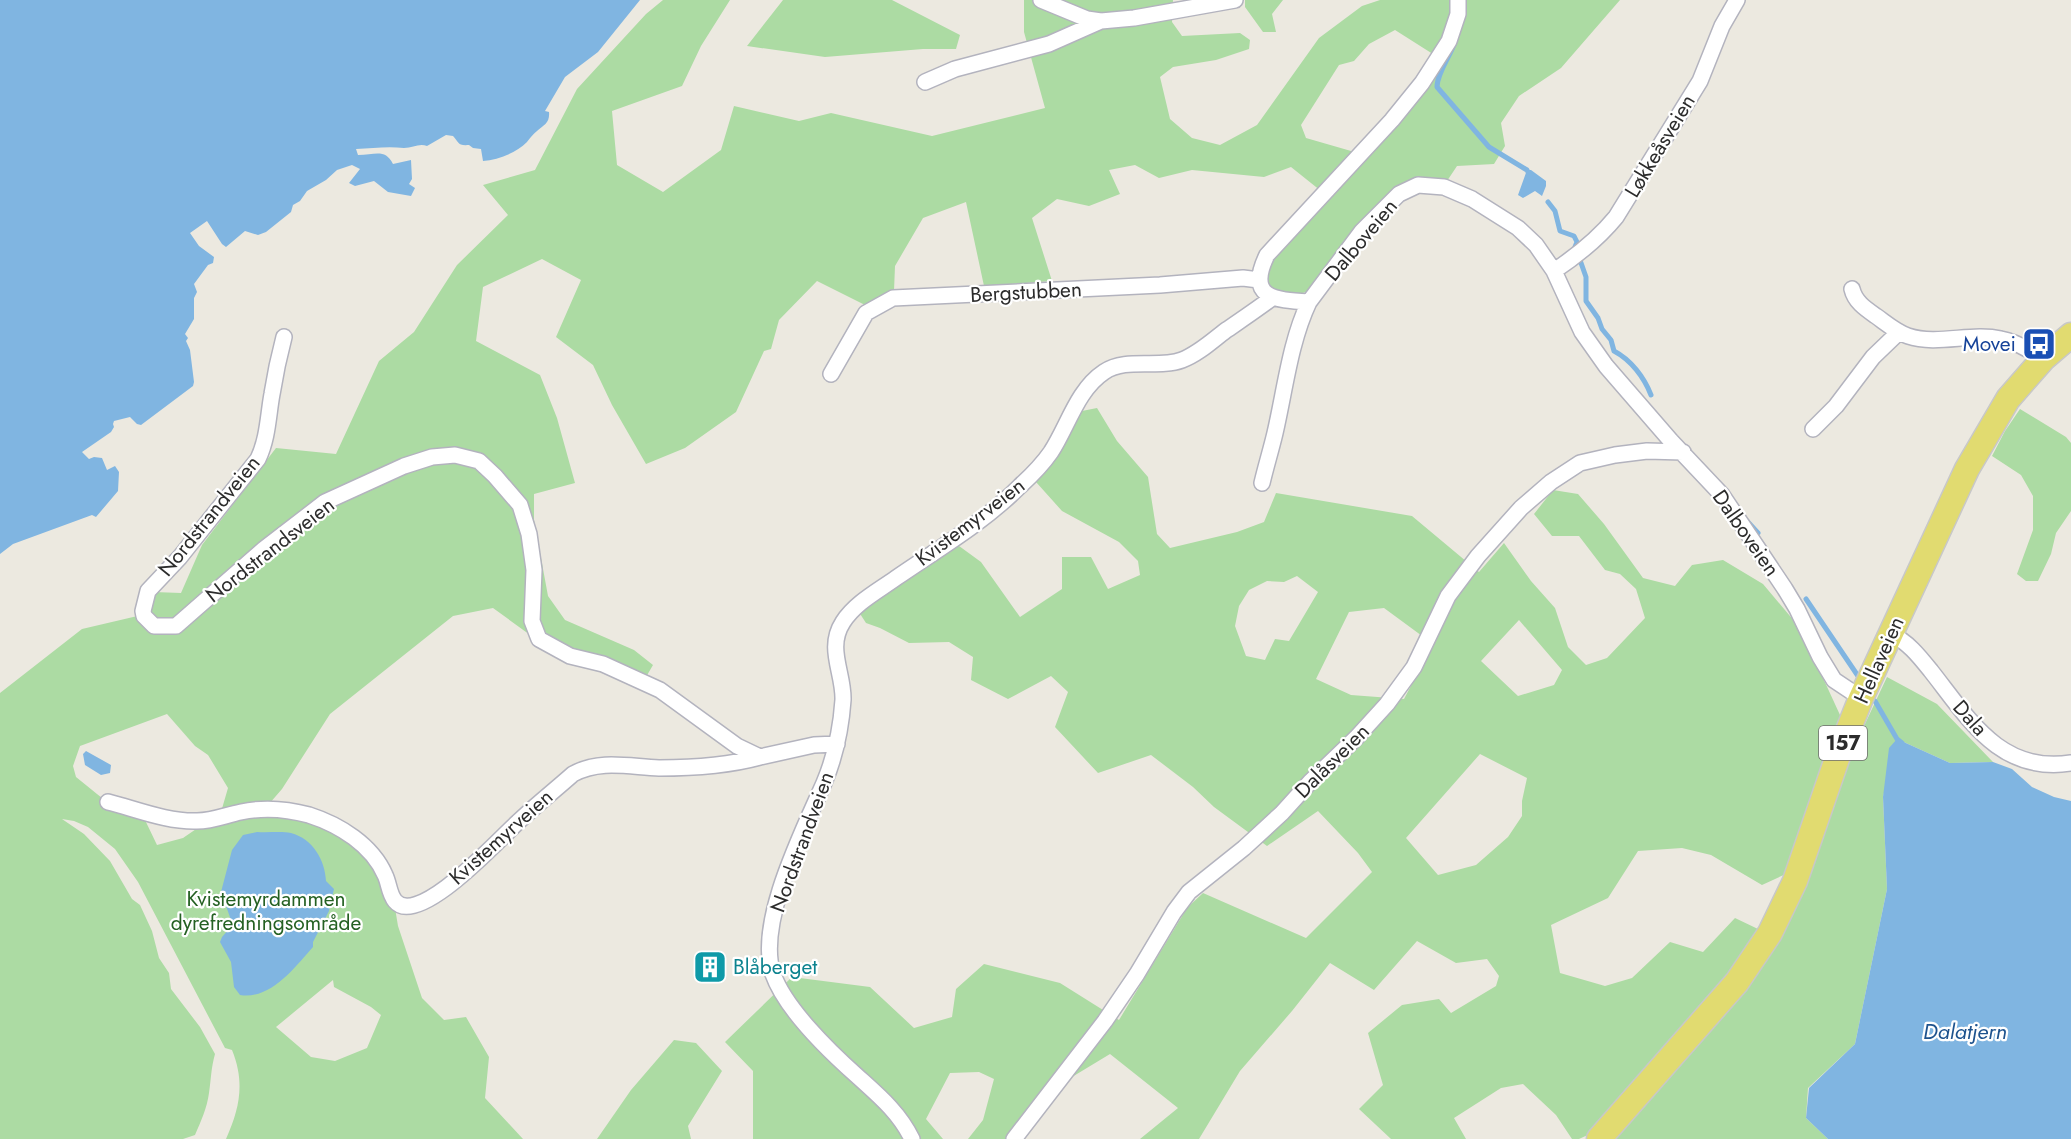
<svg xmlns="http://www.w3.org/2000/svg" width="2071" height="1139" font-family="Jost,sans-serif">
  <style>
    .green { fill: #acdba3; fill-rule: evenodd }
    .water { fill: #80b5e1 }
    .lines { fill: none; stroke-linecap: round; stroke-linejoin: round }
    .stream { stroke: #80b5e1; stroke-width: 5 }
    .minor-casing { stroke: #b3b3be; stroke-width: 18 }
    .primary-casing { stroke: #c8c8c8; stroke-width: 27 }
    .minor { stroke: #fff; stroke-width: 15 }
    .primary { stroke: #e1db70; stroke-width: 24 }
    .labels { text-anchor: middle; dominant-baseline: central; stroke-width: 4.5; stroke-linejoin: round; paint-order: stroke }
    .shield { fill: #fff; stroke: #6b6b6b; stroke-width: 1.5 }
    .shield-label { font-size: 20px; font-weight: bold; fill: #2c2c2c }
    .street-label { font-size: 21px; fill: #2c2c2c; stroke: #fff }
    .transit-label { font-size: 21px; fill: #164399; stroke: #fff; text-anchor: end }
    .park-label { font-size: 21px; fill: #256123; stroke: #fff }
    .culture-label { font-size: 21px; fill: #0d838f; stroke: #fff; text-anchor: start }
    .water-label { font-size: 22px; font-style: italic; fill: #1e538e; stroke: #fff }
  </style>
  <rect width="100%" height="100%" fill="#ece9e0"/>
  <path class="green" d="M663 0H730L701 46 682 86 612 111 617 165 663 192 721 150 734 106 799 121 831 113 932 136 1045 108 1024 32V0H1173L1172 22 1182 36 1240 33 1250 40 1249 49 1216 60 1173 67 1160 77 1170 119 1192 138 1220 145 1257 125 1319 38 1362 6 1380 0H1620L1561 68 1519 96 1501 123 1505 146 1494 164 1457 166 1445 184 1414 182 1308 291 1298 295 1275 292 1265 280 1269 261 1321 191 1291 167 1264 177 1192 170 1159 178 1135 165 1109 170 1120 194 1089 206 1057 199 1032 218 1052 281 984 286 966 202 923 218 895 266 894 291 867 306 817 281 779 320 771 349 764 351 736 412 685 448 646 464 612 405 593 365 556 337 581 280 542 259 483 287 476 341 540 375 557 418 575 483 534 494V520L548 596 565 620 634 650 653 665 646 677 572 659 526 632 493 608 453 616 330 714 282 789 269 804 318 821 371 856 395 908 398 926 422 998 444 1020 466 1017 489 1057 485 1098 523 1139H226C240 1108 245 1082 232 1050L225 1048 138 882 115 849 88 827 74 821 62 819 84 834 110 861 132 899 140 905 152 931 159 958 169 973 171 989 200 1027 215 1054C211 1068 211 1080 209 1093 207 1108 201 1121 195 1135L183 1139H0V693L82 629 146 614 154 592 181 593 202 545 276 448 336 454 379 361 414 332 457 265 508 215 483 185 535 170 577 89 646 14ZM1395 30 1436 56 1358 153 1306 138 1301 125 1339 65 1354 61 1369 44ZM167 714 195 746 208 755 228 788 221 812 183 838 157 845 145 820 118 811 76 777 73 766 80 746ZM333 980 334 987 371 1007 381 1015 367 1048 335 1061 311 1057 276 1027Z
    M783 0H892L960 35 956 49H923L825 57 747 46Z
    M1245 0H1283L1272 14 1276 32H1263L1245 7Z
    M1097 408 1117 441 1148 477 1157 534 1170 548 1237 532 1264 522 1276 493 1412 516 1479 572 1504 543 1531 581 1555 608 1568 647 1586 665 1607 658 1645 618 1636 589 1620 574 1605 570 1579 536H1552L1534 514 1553 490 1578 494 1604 524 1643 578 1675 586 1692 565 1723 560 1763 584 1800 628 1840 715 1864 726 1887 677 1937 704 1993 762 1950 763 1897 739 1883 797 1887 889 1855 1044 1808 1088 1806 1118 1828 1139H1587L1592 1133 1579 1139H1572L1556 1115 1523 1084 1501 1088 1454 1118 1466 1139H1391L1359 1109 1383 1085 1368 1033 1402 1005 1439 999 1451 1013 1496 986 1499 976 1487 959 1456 963 1417 941 1374 990 1330 963 1292 1011 1240 1071 1199 1139H1140L1178 1108 1110 1054 1072 1077 1061 1072 1007 1139H968L983 1120 994 1079 979 1072 950 1073 926 1119 943 1139H753V1071L725 1042 792 977 870 987 914 1028 952 1017 956 989 984 964 1060 983 1119 1020 1187 908 1203 893 1306 938 1372 872 1358 853 1318 811 1267 846 1214 807 1193 787 1151 755 1098 773 1055 727 1068 692 1051 676 1008 699 971 680 973 657 949 642 909 643 880 628 866 623 855 606 944 535 981 562 1020 617 1062 589V557H1091L1108 589 1140 575 1138 561 1119 542 1062 511 1036 482 1082 411ZM1297 576 1318 592 1289 641 1275 639 1265 660 1246 656 1235 626 1239 606 1249 590 1267 581 1284 582ZM1384 608 1433 644 1404 699 1351 695 1316 679 1349 612ZM1519 620 1562 670 1554 685 1518 696 1481 661ZM1480 754 1527 778 1522 801V816L1508 837 1476 865 1438 875 1406 838ZM1682 848 1711 855 1762 885 1788 873 1758 929 1735 918 1703 952 1670 942 1632 978 1605 986 1560 973 1551 925 1608 898 1638 851Z
    M2020 409 2066 437 2071 443V511L2056 533 2051 554 2038 581H2026L2017 574 2033 530V496L2021 475 1992 456 2005 431Z
    M674 1040 696 1043 722 1071 688 1126 691 1139H597L631 1090Z"/>
  <path class="water" d="M0 0H640L598 52 565 77 545 111 549 112C550 123 544 125 537 131 533 134 530 138 527 142 516 153 498 160 483 161L481 149 473 148 469 145C457 146 459 142 453 136L446 135 427 146C419 143 413 148 404 148 389 146 373 148 356 149L358 155C375 155 385 148 393 164L411 160 412 179 409 184 415 188 411 196 388 192 374 181 355 186 349 183 360 169 352 165 337 170 326 180 307 191 300 201 293 205 291 212 266 232 258 235 245 231 226 247 222 244 207 221 190 233 199 246 214 257 213 263 208 265 194 284 197 292 194 298V319L185 334 188 338 186 341 190 350 194 382 193 386 141 425 137 424 130 417 114 421 113 424 114 427 111 432 82 452 89 459 94 457 102 458 107 470 115 466 119 472 118 491 96 517 92 515 13 544 0 554Z
    M1527 170H1531L1546 181V186L1542 196 1535 191 1523 198 1518 195Z
    M1897 739 1950 763 1993 762 2012 769 2032 787 2054 797 2071 801V1139H1828L1806 1118 1809 1088 1855 1044 1887 889 1883 797 1889 748Z
    M86 751 111 765 110 773 101 775 85 765 83 754Z
    M257 832C268 833 281 831 291 833 313 839 325 860 326 881L334 889 329 911 313 942V947C295 967 271 1000 240 995L234 987 231 962 220 942 222 937 229 929 231 920 221 892 232 850 243 835Z"/>
  <g class="lines">
    <path class="stream" d="M1455 42C1450 57 1437 73 1437 87L1489 147 1527 170 1530 176
      M1548 202 1555 211 1560 231 1574 236 1577 242 1575 247
      M1580 260 1586 277V301L1598 318 1602 329 1611 340 1614 351C1631 360 1644 377 1651 395
      M1747 521 1758 533
      M1806 599 1858 676
      M1875 701 1897 739 1902 743"/>
    <defs>
      <path id="minor" d="M1041 0 1087 19 1101 21
        M925 82 955 69 1049 44 1101 21 1134 18 1235 0
        M1554 271C1578 255 1598 239 1616 217L1700 81 1722 26 1737 0
        M1852 289C1855 302 1866 309 1876 316 1886 323 1896 332 1908 336 1938 346 1971 332 2001 339 2017 342 2030 350 2043 359
        M1309 302C1274 300 1246 298 1267 255L1392 120 1422 83 1449 41 1458 14V0
        M284 337C279 356 275 375 272 394 268 416 268 438 258 459L180 557 148 591 143 611 144 616 154 626H176L264 549 325 502 404 466 432 457 455 455 479 461 495 476 520 505 529 534 534 570 532 621 539 639 570 656 603 664 660 690 737 746 760 757 814 745 837 744
        M831 374 866 313 893 298 1160 285 1243 278 1259 280
        M1813 429 1836 406 1873 357 1899 332
        M1262 483C1266 466 1271 450 1275 433 1285 390 1290 342 1309 302L1362 231 1399 194 1418 185 1444 187 1472 199 1518 228 1536 245 1554 271 1582 332 1606 366 1671 441 1722 495 1785 589 1797 609 1820 657 1834 680 1861 698
        M1891 634C1908 642 1919 656 1931 671 1969 719 2000 774 2071 763
        M108 802C136 809 167 822 197 821 213 821 226 815 241 812 264 807 287 809 309 815 340 825 372 845 385 875 389 883 389 894 395 901 418 929 501 837 518 822 536 805 555 790 573 774 600 759 630 767 659 768 692 768 727 766 760 757
        M912 1139C899 1112 878 1095 856 1075 829 1051 785 1008 773 974 756 923 803 831 824 783 835 757 841 729 843 700 844 673 826 648 843 622 855 603 878 591 896 578 938 549 983 523 1020 486 1031 476 1042 465 1051 452 1068 426 1077 390 1104 372 1126 357 1158 369 1182 360 1198 354 1212 341 1225 331 1241 320 1256 310 1272 298
        M1014 1139 1105 1021 1137 974 1174 912 1189 892 1244 848 1282 813 1310 782 1356 738 1387 704 1414 667 1448 596 1478 556 1521 508 1551 482 1580 463 1615 455 1647 451 1683 452"/>
      <path id="primary" d="M1599 1139 1737 982 1770 933 1795 881 1839 753 1861 698 1967 469 2008 399 2043 359 2071 335"/>
    </defs>
    <use href="#minor" class="minor-casing"/>
    <use href="#primary" class="primary-casing"/>
    <use href="#minor" class="minor"/>
    <use href="#primary" class="primary"/>
  </g>
  <defs>
    <symbol id="bus-square" viewBox="-11 -11 22 22"><rect x="-9" y="-9" width="18" height="18" rx="4" fill="#1a4fb4" stroke="#fff"/><path d="M-5-6H5V4H4V6H2V4H-2V6H-4V4H-5ZM-3.5-4V0h7V-4ZM-3.5 1.2v1.5H-2V1.2ZM2 1.2v1.5H3.5V1.2Z" fill="#fff"/></symbol>
    <symbol id="building-square" viewBox="-11 -11 22 22"><rect x="-9" y="-9" width="18" height="18" rx="4" fill="#0f9aa8" stroke="#fff"/><path d="M-4-6H4V6H1V3H-1V6H-4ZM-2.5-4.3h1.7v1.8h-1.7ZM.8-4.3h1.7v1.8H.8ZM-2.5-1h1.7V.8h-1.7ZM.8-1h1.7V.8H.8Z" fill="#fff"/></symbol>
  </defs>
  <g fill-rule="evenodd">
    <use href="#bus-square" x="2020" y="325" width="38" height="38"/>
    <use href="#building-square" x="691" y="948" width="38" height="38"/>
  </g>
  <g class="labels">
    <rect class="shield" x="1819" y="726" width="48" height="34" rx="4.5"/>
    <g class="shield-label">
      <text x="1843" y="743">157</text>
    </g>
    <g class="street-label">
      <text transform="translate(1660 146) rotate(-59)">Løkkeåsveien</text>
      <text transform="translate(1361 240) rotate(-50)">Dalboveien</text>
      <text transform="translate(1026 292) rotate(-3)">Bergstubben</text>
      <text transform="translate(209 516) rotate(-51)">Nordstrandveien</text>
      <text transform="translate(970 522) rotate(-37)">Kvistemyrveien</text>
      <text transform="translate(1746 533) rotate(55)">Dalboveien</text>
      <text transform="translate(270 550) rotate(-38)">Nordstrandsveien</text>
      <text transform="translate(1879 660) rotate(-66)">Hellaveien</text>
      <text transform="translate(1970 718) rotate(48)">Dala</text>
      <text transform="translate(1332 761) rotate(-45)">Dalåsveien</text>
      <text transform="translate(501 837) rotate(-42)">Kvistemyrveien</text>
      <text transform="translate(802 842) rotate(-70)">Nordstrandveien</text>
    </g>
    <g class="transit-label">
      <text x="2016" y="344">Movei</text>
    </g>
    <g class="park-label">
      <text x="266" y="899">Kvistemyrdammen<tspan x="266" dy="24">dyrefredningsområde</tspan></text>
    </g>
    <g class="culture-label">
      <text x="733" y="967">Blåberget</text>
    </g>
    <g class="water-label">
      <text x="1965" y="1031">Dalatjern</text>
    </g>
  </g>
</svg>
